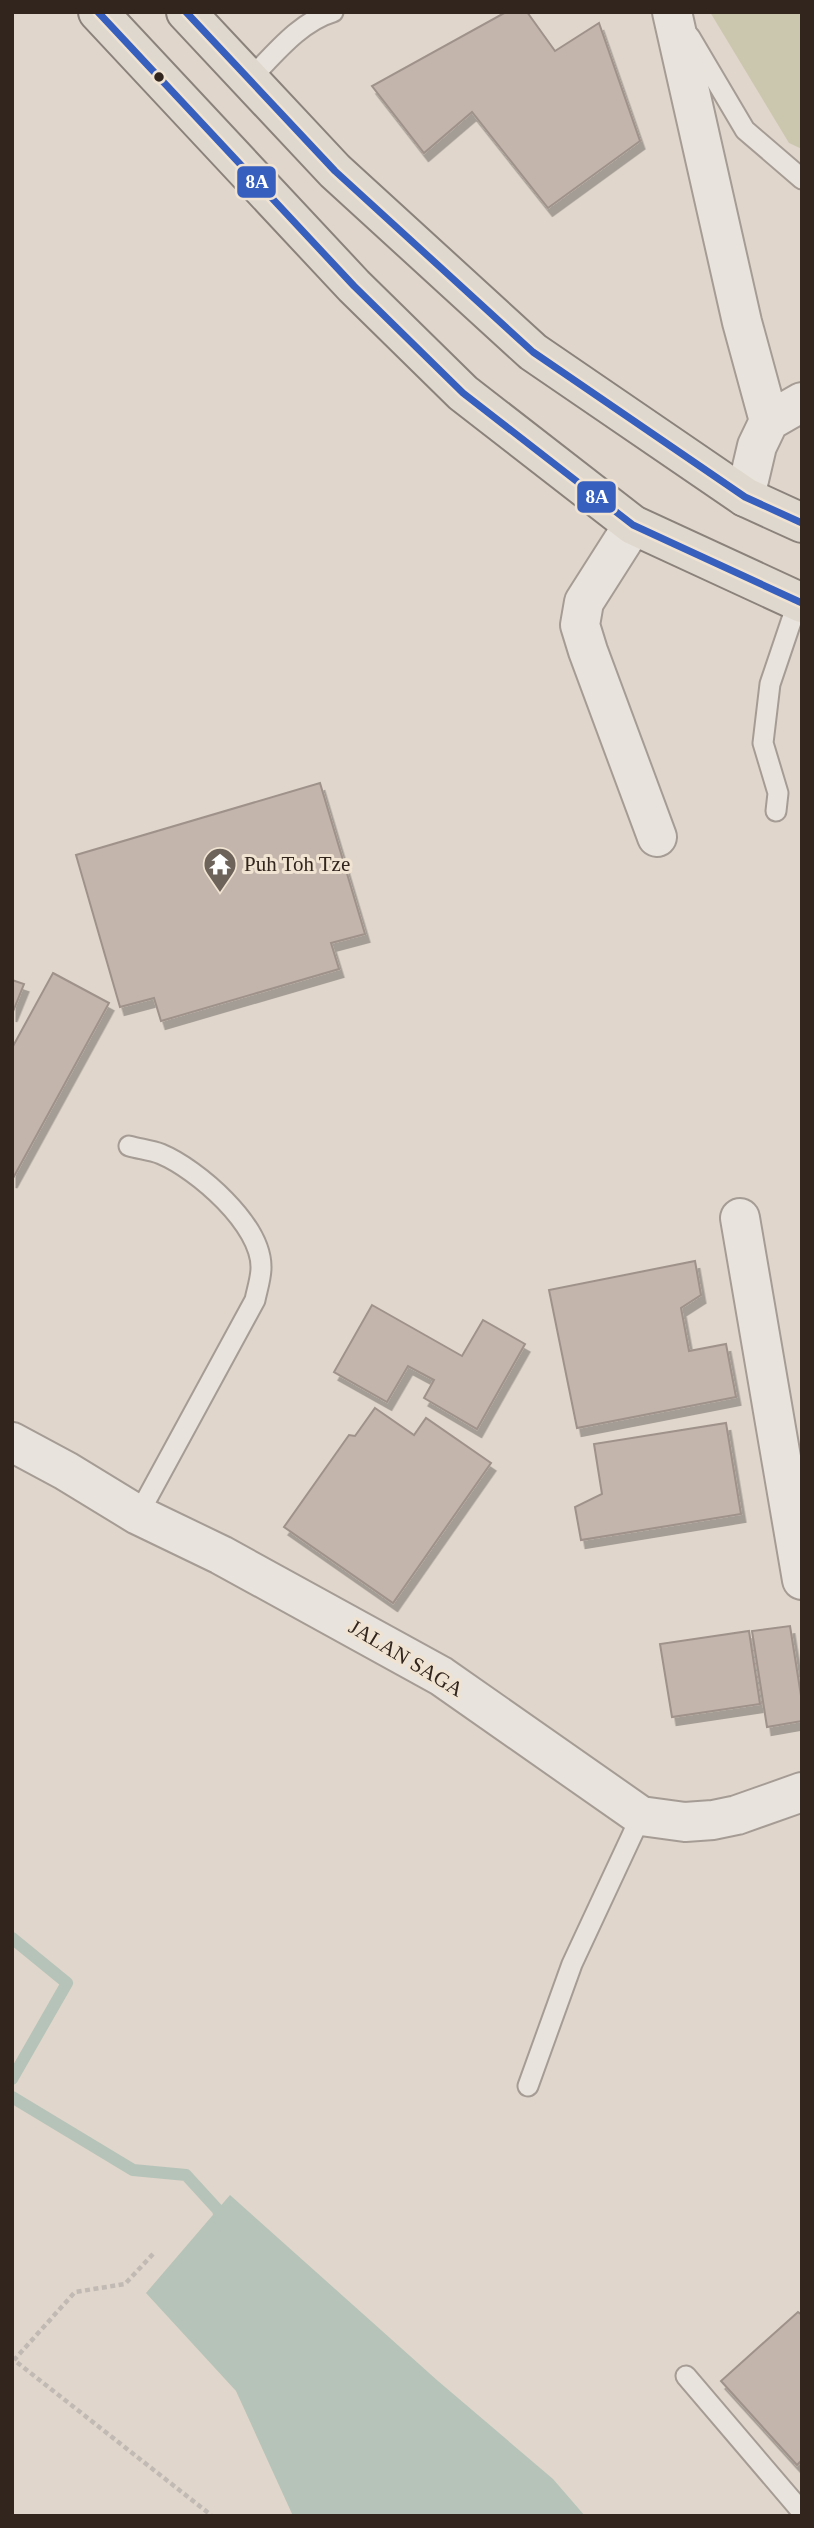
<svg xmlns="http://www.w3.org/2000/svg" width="814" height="2528" font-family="'Times New Roman',serif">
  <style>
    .cemetery { fill: #cbc6ae }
    .water { fill: #b6c3b9 }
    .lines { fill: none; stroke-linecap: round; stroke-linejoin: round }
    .stream { stroke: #b6c3b9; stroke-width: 12 }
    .building { fill: #c3b5ac; stroke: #9f928b; stroke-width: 2; filter: url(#shadow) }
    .service-casing { stroke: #a59c95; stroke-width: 23 }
    .minor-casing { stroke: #a59c95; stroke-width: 42 }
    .primary-casing { stroke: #8a827b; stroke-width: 42 }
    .path { stroke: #c1bab4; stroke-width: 4.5; stroke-dasharray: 5 3.5; stroke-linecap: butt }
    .service { stroke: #e8e3dc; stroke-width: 19 }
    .minor { stroke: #e8e3dc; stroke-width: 38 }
    .primary { stroke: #dfd8ce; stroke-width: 38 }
    .bus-1-casing { stroke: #f0e3d1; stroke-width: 12 }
    .bus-1 { stroke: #375fbe; stroke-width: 7 }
    .bus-dot { fill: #31251e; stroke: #f0e3d1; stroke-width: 2.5 }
    .labels { text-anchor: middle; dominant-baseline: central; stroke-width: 6; stroke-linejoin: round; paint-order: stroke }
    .poi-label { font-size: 21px; fill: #31251e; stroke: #f0e3d1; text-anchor: start }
    .street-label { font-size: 21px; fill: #31251e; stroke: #f0e3d1 }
    .line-badge { stroke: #f0e3d1; stroke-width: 2.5 }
    .badge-label { font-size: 19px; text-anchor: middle; font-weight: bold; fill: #fff }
  </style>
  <defs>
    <filter id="shadow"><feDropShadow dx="4.5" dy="8" stdDeviation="0" flood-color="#0004"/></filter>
  </defs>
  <rect width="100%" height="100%" fill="#e0d6cb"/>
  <path class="cemetery" d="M710 12H802V149L789 143Z"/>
  <path class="water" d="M230 2195 438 2381 553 2479 585 2516H293L236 2391 146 2293Z"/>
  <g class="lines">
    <path class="stream" d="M12 1938 67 1983 12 2079
      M12 2097 133 2170 186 2175 218 2210 222 2226"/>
  </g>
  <path class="building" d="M506 12H527L555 51 599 23 640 141 548 208 472 112 424 153 372 86Z
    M320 783 365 934 331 943 339 969 161 1021 154 998 120 1007 76 855Z
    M53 973 109 1003 12 1180V1048Z
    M12 980 24 984 12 1014Z
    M695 1261 701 1295 681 1308 689 1351 726 1344 736 1397 577 1428 549 1290Z
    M372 1305 462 1356 483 1320 525 1344 477 1429 424 1398 434 1380 408 1366 387 1402 334 1372Z
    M375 1408 414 1435 426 1418 491 1463 393 1603 284 1527 349 1435 355 1436Z
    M726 1423 741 1514 581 1540 575 1507 602 1494 594 1444Z
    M790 1626 802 1702V1721L767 1727 752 1631Z
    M749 1631 760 1704 672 1717 660 1644Z
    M798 2312 802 2315V2460L797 2465 721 2381Z"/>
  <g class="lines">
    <defs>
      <path id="service" d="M690 37 745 130 802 179
        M248 81C273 56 299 22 333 12
        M776 811 778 793 763 743 770 684 798 601
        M129 1146C139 1149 151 1150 161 1154 197 1169 262 1225 261 1268 261 1278 257 1290 255 1300L138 1515
        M528 2086 572 1964 641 1816
        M686 2376 802 2512"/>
      <path id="minor" d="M672 12 742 322 769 421
        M745 497 757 446 769 421 802 402
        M633 525 584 602 580 625 588 651 657 837
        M740 1218 802 1580
        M12 1442 66 1471 138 1515 221 1555 441 1676 641 1816 685 1822 713 1820 737 1815 802 1792"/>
      <path id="primary" d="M98 12 354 286 463 393 633 525 802 603
        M186 12 335 171 533 352 745 497 802 523"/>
    </defs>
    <use href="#service" class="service-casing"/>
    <use href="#minor" class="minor-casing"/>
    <use href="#primary" class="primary-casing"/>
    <path class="path" d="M153 2254 125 2284 75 2292 14 2360 211 2515"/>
    <use href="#service" class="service"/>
    <use href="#minor" class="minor"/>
    <use href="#primary" class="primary"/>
    <defs>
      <path id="bus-1" d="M98 12 354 286 463 393 633 525 802 603
        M186 12 335 171 533 352 745 497 802 523"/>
    </defs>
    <use href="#bus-1" class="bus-1-casing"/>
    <use href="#bus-1" class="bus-1"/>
  </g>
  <defs>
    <symbol id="temple-pin" viewBox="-11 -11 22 30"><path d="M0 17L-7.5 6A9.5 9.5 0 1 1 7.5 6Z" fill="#6e635b" stroke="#f0e3d1"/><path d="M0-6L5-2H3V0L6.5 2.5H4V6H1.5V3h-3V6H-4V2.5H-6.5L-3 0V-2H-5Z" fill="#fff"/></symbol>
  </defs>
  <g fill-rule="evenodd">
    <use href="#temple-pin" x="201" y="845" width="38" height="52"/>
  </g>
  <circle class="bus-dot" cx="159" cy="77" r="6"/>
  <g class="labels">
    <g class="poi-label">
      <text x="244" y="864">Puh Toh Tze</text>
    </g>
    <g class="street-label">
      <text transform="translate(406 1658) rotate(31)">JALAN SAGA</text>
    </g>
  </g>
  <g class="line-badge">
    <rect x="236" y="165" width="41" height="34" rx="7" fill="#375fbe"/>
    <rect x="576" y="480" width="41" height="34" rx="7" fill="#375fbe"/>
  </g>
  <g class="badge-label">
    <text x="257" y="188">8A</text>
    <text x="597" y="503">8A</text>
  </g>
  <rect width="814" height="2528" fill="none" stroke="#31251e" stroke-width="28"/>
</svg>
